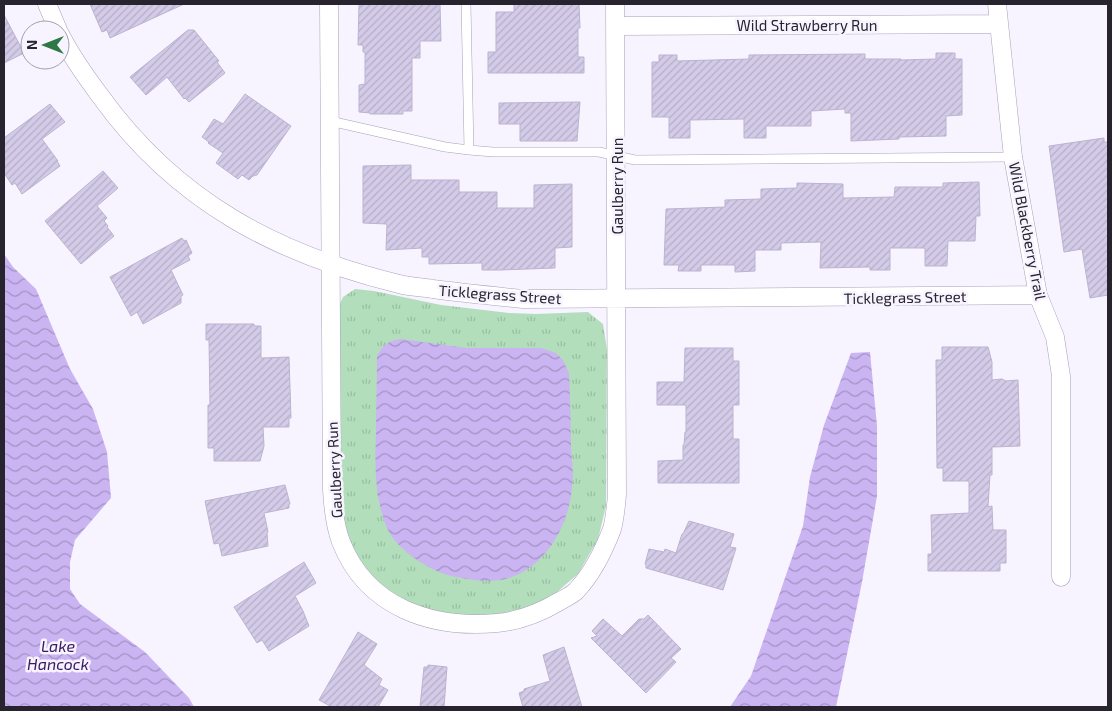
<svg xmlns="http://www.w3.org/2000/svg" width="1112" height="711" font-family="'Exo 2',sans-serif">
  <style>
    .grass { fill: url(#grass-tufts) }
    .water { fill: url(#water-waves) }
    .building { fill: url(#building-hatch); stroke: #bcb3cf }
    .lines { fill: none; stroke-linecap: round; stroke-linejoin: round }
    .service-casing { stroke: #a9a0bb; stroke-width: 10 }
    .minor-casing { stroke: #a9a0bb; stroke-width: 19 }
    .service { stroke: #fff; stroke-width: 9 }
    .minor { stroke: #fff; stroke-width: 18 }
    .labels { text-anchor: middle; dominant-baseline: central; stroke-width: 5; stroke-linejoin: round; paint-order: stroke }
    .street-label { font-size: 15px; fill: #28242f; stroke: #f7f3ff }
    .water-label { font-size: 16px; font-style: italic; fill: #39195f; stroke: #f7f3ff }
  </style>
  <defs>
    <pattern id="grass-tufts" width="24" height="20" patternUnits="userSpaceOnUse" patternTransform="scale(1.25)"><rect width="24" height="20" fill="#b2debb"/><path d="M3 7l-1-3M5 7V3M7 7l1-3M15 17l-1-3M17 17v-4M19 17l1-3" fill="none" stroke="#99bea1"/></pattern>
    <pattern id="water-waves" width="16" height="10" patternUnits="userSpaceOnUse" patternTransform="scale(1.25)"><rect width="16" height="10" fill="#cab4f2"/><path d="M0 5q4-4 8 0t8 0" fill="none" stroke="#a492c4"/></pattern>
    <pattern id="building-hatch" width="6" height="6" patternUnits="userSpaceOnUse" patternTransform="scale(1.25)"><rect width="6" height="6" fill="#d4cbe8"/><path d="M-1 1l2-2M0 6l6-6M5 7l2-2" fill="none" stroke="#b6aec7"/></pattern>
  </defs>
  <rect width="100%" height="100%" fill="#f7f3ff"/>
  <path class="grass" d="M355 289 374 291 441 305 509 313 536 314 588 312 603 324 607 350 606 506 598 539 578 574 551 597 522 612 477 618 440 614 394 596 372 577 353 550 341 519 339 481 338 308 343 297Z"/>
  <path class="water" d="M4 254 13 267 36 289 70 369 93 409 107 452 111 498 75 540 70 562V589L80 604 145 652 189 698 194 707H4Z
    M401 339 466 348H541L556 353 563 360 569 373C570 398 571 424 571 449 572 461 574 475 572 487 569 526 544 572 501 580 486 582 471 580 456 577 433 573 397 551 387 528 374 497 375 465 376 431 376 406 377 381 377 356 383 344 389 341 401 339Z
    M870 352 877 426V496L862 582 836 707H730L751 676 803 526 810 477 824 425 851 353Z"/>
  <path class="building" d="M90 4H184L110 38 107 30 102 32Z
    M359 4H440L441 41H420V58H412V111H403V114H370V113L359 112V85L365 84V52H363V45H358Z
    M514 4H579L580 28H578V57H584V73H488V52H496V12H514Z
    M4 15 24 53 4 63Z
    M188 30H194L219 61 217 62 225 73 189 102 185 98 184 99 167 77 146 95 130 77Z
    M936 53H955V59H962V115L946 116V136L899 137V139L851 141V113H845V109L811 111V126H766V138H744V119L690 120V138H669V117H652V62H659V55H677V61L749 59V55L865 54V59H901V60L936 59Z
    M245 94 291 126 257 175 253 176 249 180 242 175 238 179 216 163 223 153 208 143 209 142 202 137 214 119 223 124Z
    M580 102 577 141H520V124H499V103Z
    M50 104 65 122 42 139 58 161H57L60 166 22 194 15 183 12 185 4 173V138Z
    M1104 138V142H1108V295L1090 298 1082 249 1064 252 1049 146Z
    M411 165V180H459V192H497V208H534V185L572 184V247L555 248V268L500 270H482V263L429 264V257H422V248L386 250 387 224 363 223V166Z
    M103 171 118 188 97 206 107 218 104 221 108 226 107 227 114 236 81 264 45 221Z
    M979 182 980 216H976L975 241H948L947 266H925V248H890V270H870V267L820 268 821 242 781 243V250H755V271L735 272V265H701V271H678L679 265H664L666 209 725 207V200L761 199V189L797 188V183L843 184V198L894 197 895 187H943V183Z
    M182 238 184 241 186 240 192 253 188 256 190 260 171 270 183 295 181 296V303L143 324 137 312 131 316 110 277Z
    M206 324H254V326H261V358L289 357 291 418H289V427H263L264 446 260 461H214V448H208V405H210L209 340H206Z
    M942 347H988L992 362V380L1002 379 1006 381 1018 380 1020 446 992 447V475H990L988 507 992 506 993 530H1006V563H1000V571H928V554H932L931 515 969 513V481H943V468H937L936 360H942Z
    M685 348H733V361H739V405H733V439H739V483H658V461L683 460V445H684L685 432H686V405H657V382H684Z
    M285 485 290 504H289V508L264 513 268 532 267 533 268 546 222 556 219 543 214 544 205 501Z
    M689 521 734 534 730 547 736 548 723 590 646 568V564H645L649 549 664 552 665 549 676 553 682 534H683Z
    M304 562 316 583 295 596 303 611 309 626 269 651 262 640 257 643 234 607Z
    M648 615 681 649 671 658 676 662 646 693 591 638 597 636 592 631 603 619 622 636 639 619H644Z
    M358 632 377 644 364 665 382 679 379 685 388 690 378 707H332L319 700Z
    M564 647 582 707H523L519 693 524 691V689L550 681 543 655Z
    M428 665 447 667 444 707H420L424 667H428Z"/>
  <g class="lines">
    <defs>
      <path id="service" d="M466 4 469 150
        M330 121 445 147 469 150 493 152H599L635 160 1013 157"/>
      <path id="minor" d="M47 4 58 30
        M329 4 332 490C333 508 335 526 341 542 367 608 432 629 497 623 520 621 540 613 560 601 565 598 572 595 576 591 592 574 604 550 612 529 615 518 616 506 617 495L615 4
        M997 4 1013 157 1038 295 1055 337 1061 376V577
        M616 26 998 24
        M60 34C71 56 86 77 101 97 176 201 276 254 399 284 410 287 421 287 433 289 463 293 493 296 523 299L1038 295"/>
    </defs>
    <use href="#service" class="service-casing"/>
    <use href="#minor" class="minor-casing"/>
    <use href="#service" class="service"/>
    <use href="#minor" class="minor"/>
  </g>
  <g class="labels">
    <g class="street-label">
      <text x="807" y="25">Wild Strawberry Run</text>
      <text transform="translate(617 186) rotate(-90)">Gaulberry Run</text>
      <text transform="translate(1028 231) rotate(79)">Wild Blackberry Trail</text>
      <text transform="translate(500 294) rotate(4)">Ticklegrass Street</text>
      <text transform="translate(905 297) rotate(-1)">Ticklegrass Street</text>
      <text transform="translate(334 470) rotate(-93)">Gaulberry Run</text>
    </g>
    <g class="water-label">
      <text x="58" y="645">Lake<tspan x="58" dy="18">Hancock</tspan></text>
    </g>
  </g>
  <rect width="1112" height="711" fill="none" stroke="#28242f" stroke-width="10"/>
  <g transform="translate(45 45) rotate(270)"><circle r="24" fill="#f7f3ff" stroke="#a4a0ac"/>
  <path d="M0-4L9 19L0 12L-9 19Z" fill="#2e7846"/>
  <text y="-8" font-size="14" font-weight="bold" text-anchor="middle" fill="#28242f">N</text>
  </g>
</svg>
